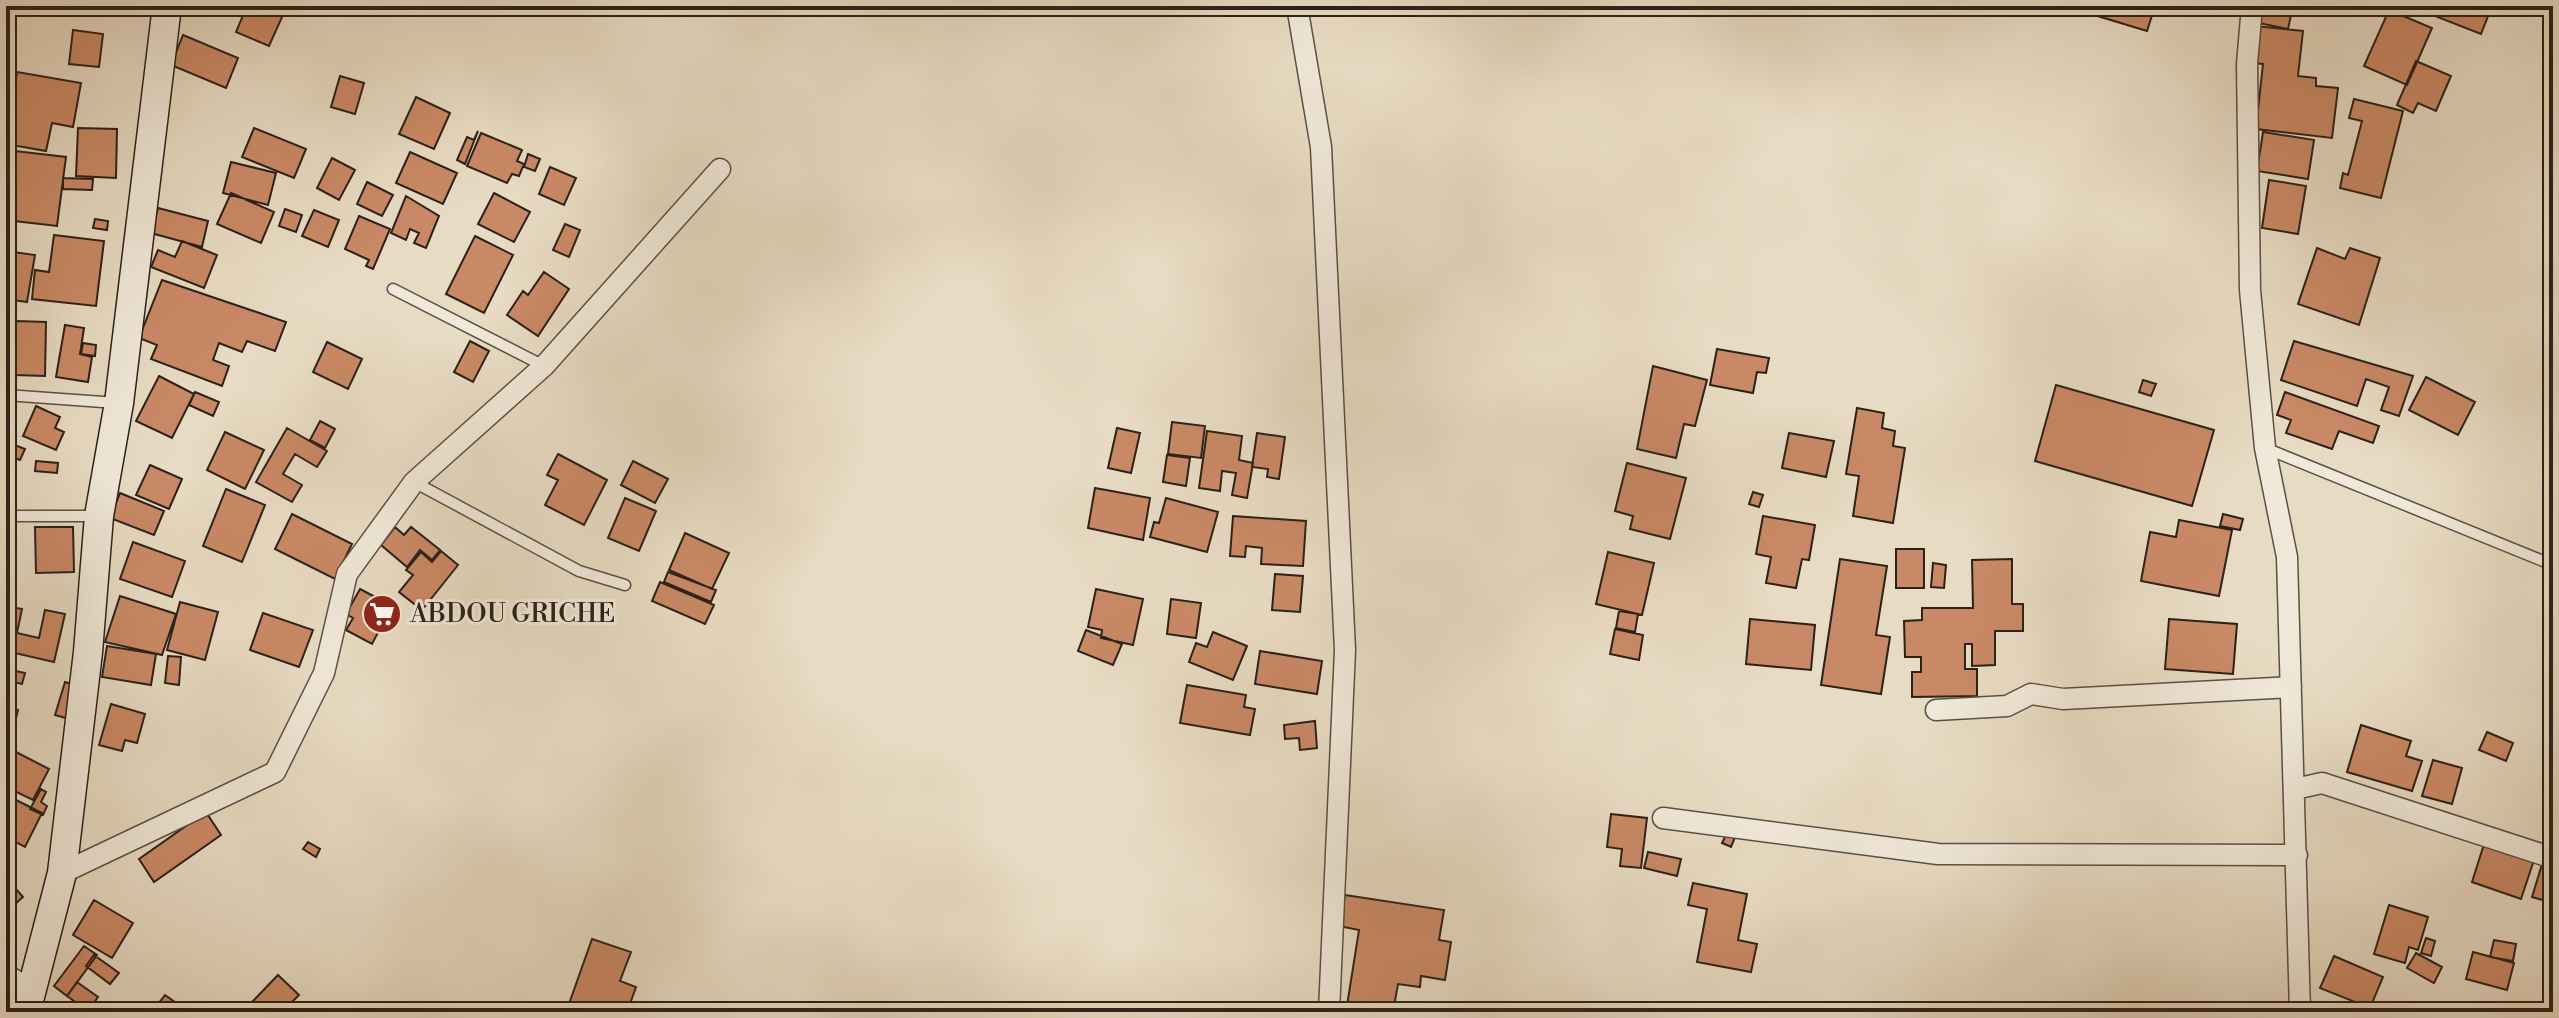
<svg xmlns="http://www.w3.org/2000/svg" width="2559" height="1018" font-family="'Libre Bodoni',serif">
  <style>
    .building { fill: #ca8966; stroke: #2a2119; stroke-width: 2 }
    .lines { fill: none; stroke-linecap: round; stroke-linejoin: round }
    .lane-casing { stroke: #5a5044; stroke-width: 13 }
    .street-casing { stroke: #5a5044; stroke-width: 23 }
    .secondary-casing { stroke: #2a2119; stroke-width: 31 }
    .lane { stroke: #f0e8d8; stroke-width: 10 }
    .street { stroke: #f0e8d8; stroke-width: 20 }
    .secondary { stroke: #f0e8d8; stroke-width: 28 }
    .labels { text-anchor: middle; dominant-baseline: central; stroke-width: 6; stroke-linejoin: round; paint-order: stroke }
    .poi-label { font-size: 26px; fill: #2a2119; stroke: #f0e8d8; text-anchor: start }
  </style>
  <rect width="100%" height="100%" fill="#e8dbc3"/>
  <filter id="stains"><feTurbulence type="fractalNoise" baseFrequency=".0025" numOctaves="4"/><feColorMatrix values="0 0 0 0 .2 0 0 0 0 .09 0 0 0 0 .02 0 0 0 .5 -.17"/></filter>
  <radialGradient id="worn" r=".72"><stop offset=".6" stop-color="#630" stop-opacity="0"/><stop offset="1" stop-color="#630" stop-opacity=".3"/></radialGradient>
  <path class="building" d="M247 6H287L269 46 236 32Z
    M2094 6H2155L2147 31 2091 14Z
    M2191 6H2223V11L2191 10Z
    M2258 6H2293L2288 29 2254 22Z
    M2418 6H2492L2481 34 2417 9Z
    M2389 10 2432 28 2407 85 2364 66Z
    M2256 26 2303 31 2298 76 2316 78V86L2338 88 2332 138 2256 129 2263 64 2252 63Z
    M73 30 103 34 99 67 69 64Z
    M183 35 238 58 226 88 171 65Z
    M2416 61 2451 76 2436 111 2418 103 2413 113 2397 105Z
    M17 72 81 83 73 127 52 123 46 151 6 144Z
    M340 76 364 83 355 114 331 107Z
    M416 97 450 113 434 149 399 134Z
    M2354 99 2403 111 2381 198 2340 188 2343 173 2348 175 2362 121 2349 118Z
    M78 128 117 129 116 178 76 176Z
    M254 128 306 149 294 178 242 157Z
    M478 131 465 164 457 160 467 137 474 140Z
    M2263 132 2314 140 2308 179 2257 171Z
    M481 133 522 150 517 161 524 164 519 176 512 174 507 183 467 166Z
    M6 150 66 157 57 226 6 220Z
    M410 152 457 173 443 204 396 183Z
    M528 154 540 159 535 171 524 167Z
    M332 158 355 170 339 200 317 188Z
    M231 162 276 173 268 205 223 193Z
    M550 167 576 178 564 205 539 194Z
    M63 178 93 179 92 190 63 189Z
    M2269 180 2306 186 2298 234 2262 228Z
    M367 182 393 195 382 216 357 204Z
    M231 193 274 212 261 243 217 224Z
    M494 193 530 212 514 242 478 224Z
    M406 196 439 216 426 248 414 243 419 233 410 229 406 240 391 233Z
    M158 208 208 221 202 247 151 233Z
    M285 209 302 215 296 232 279 226Z
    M314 210 339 220 328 247 302 236Z
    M359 216 390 229 373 269 366 266 369 260 345 249Z
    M95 219 108 221 107 230 93 228Z
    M565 224 580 230 569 257 553 250Z
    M54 235 104 241 96 306 32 299 35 270 49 272Z
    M475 236 513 255 484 313 446 294Z
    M182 241 217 255 204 288 151 267 158 250 175 257Z
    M2317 248 2345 259 2350 248 2380 258 2359 325 2298 304Z
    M6 251 35 255 27 302 6 299Z
    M544 272 569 289 538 336 507 315 523 291 528 295Z
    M162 280 286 322 275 351 247 341 242 352 219 343 213 360 229 366 222 386 151 359 157 345 139 338Z
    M16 321 46 322 45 376 15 375Z
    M65 325 84 328 80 354 92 357 88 382 56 377Z
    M470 341 489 351 473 382 454 372Z
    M2294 341 2413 376 2399 416 2381 410 2389 387 2366 379 2357 406 2281 380Z
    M327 342 362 359 348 389 313 372Z
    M83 343 96 345 95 356 81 354Z
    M1717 349 1769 358 1766 373 1757 372 1753 393 1710 385Z
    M1653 366 1707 380 1695 426 1684 424 1676 458 1637 449Z
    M159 376 194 394 172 438 136 421Z
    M2426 377 2475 402 2458 435 2409 410Z
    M2143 380 2156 384 2151 396 2139 392Z
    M2056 385 2214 430 2192 506 2035 461Z
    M195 392 219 402 213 416 189 405Z
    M2285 392 2379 426 2373 443 2339 431 2332 449 2286 433 2291 420 2277 415Z
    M36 406 60 417 55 428 64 432 56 450 23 436Z
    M1857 408 1884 413 1882 428 1895 431 1893 446 1905 448 1893 523 1853 516 1859 476 1846 474Z
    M320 421 335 429 325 448 310 440Z
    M1172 422 1205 426 1201 458 1168 454Z
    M287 428 327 451 317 467 295 454 283 474 302 485 292 502 256 482Z
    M1117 428 1140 433 1131 473 1108 468Z
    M1207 431 1242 436 1239 460 1253 463 1247 498 1232 495 1236 473 1222 471 1220 491 1199 488Z
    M225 432 264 450 245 489 207 470Z
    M1257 433 1285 437 1279 479 1267 477 1268 469 1252 467Z
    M1789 433 1834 441 1826 477 1782 468Z
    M12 444 25 449 20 460 7 455Z
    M558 454 607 480 584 525 545 505 558 480 547 475Z
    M1167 455 1190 458 1186 486 1163 482Z
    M36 461 58 463 57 473 35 471Z
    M633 461 668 479 655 503 621 485Z
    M1627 463 1686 478 1670 539 1630 529 1633 516 1615 511Z
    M150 465 182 479 169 509 136 495Z
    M1095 488 1150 498 1143 540 1088 528Z
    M226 489 265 505 242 562 203 546Z
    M1753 492 1763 495 1759 507 1749 504Z
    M120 493 164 511 154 535 110 518Z
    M625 498 656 511 639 551 608 538Z
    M1166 498 1218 512 1207 552 1150 537 1154 522 1159 523Z
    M292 514 352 544 335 579 275 549Z
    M2223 514 2243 519 2240 530 2220 526Z
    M1233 516 1306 521 1303 566 1261 564 1262 548 1246 546 1245 557 1230 556Z
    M1763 516 1815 525 1809 560 1802 559 1796 588 1766 583 1771 557 1756 554Z
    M2179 520 2232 530 2219 596 2141 581 2150 532 2176 537Z
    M35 527H73L74 572 36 573Z
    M395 527 404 535 411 527 440 550 432 560 420 550 407 567 381 545Z
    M685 533 729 553 712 589 669 570Z
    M133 542 185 561 172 597 120 579Z
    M1896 549H1924V588H1896Z
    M441 551 458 565 422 610 399 592 413 575 406 570 421 552 432 562Z
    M1608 552 1654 563 1642 615 1596 604Z
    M1840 559 1887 566 1876 635 1890 637 1881 694 1821 685Z
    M2012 559V604H2023V631H1995V665L1972 666V644H1965V669H1977V696L1912 697V672H1921V657H1905L1904 621 1922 620V608H1973L1972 560Z
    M1933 563 1946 565 1944 588 1931 587Z
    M668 572 716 590 711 602 664 582Z
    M1275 574 1303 576 1300 612 1272 610Z
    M660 582 714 605 705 624 652 601Z
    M360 589 392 606 372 644 346 630 353 618 346 614Z
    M1096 589 1143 599 1133 645 1101 638 1102 630 1088 627Z
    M120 596 176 614 162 655 105 642Z
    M1171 599 1201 603 1196 638 1167 634Z
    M180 602 218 612 205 660 167 650Z
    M6 606 22 609 17 633 39 638 45 610 65 614 54 662 6 651Z
    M1619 611 1638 614 1635 632 1616 628Z
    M263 613 313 630 299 667 250 650Z
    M1750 619 1815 625 1811 670 1746 664Z
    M2169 619 2237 624 2233 674 2165 669Z
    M1615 629 1643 635 1639 660 1610 654Z
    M1086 630 1122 644 1113 665 1078 651Z
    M1213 632 1247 646 1233 680 1189 662 1196 643 1207 647Z
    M107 646 156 654 151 685 102 677Z
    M1260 651 1322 661 1317 694 1255 684Z
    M168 656 181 657 179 685 165 683Z
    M6 669 25 673 22 684 14 682 8 707 18 710 9 749Z
    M65 682 79 686 69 719 55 715Z
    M1187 685 1246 695 1244 707 1255 709 1250 735 1180 723Z
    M111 704 145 714 137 743 125 740 122 751 99 745Z
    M1315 721 1317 748 1300 750 1299 738 1285 739 1284 725Z
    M2361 725 2411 741 2406 756 2422 761 2412 791 2347 772Z
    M2487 732 2513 743 2506 761 2479 750Z
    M16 752 49 769 33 800 6 787V771Z
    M2433 760 2462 768 2452 804 2422 796Z
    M41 789 46 792 41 802 47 806 43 815 30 809Z
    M6 795 42 813 25 847 6 837Z
    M206 812 221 835 154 882 139 859Z
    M1611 814 1647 818 1641 868 1620 866 1622 849 1607 847Z
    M1728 831 1736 835 1731 847 1722 843Z
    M2485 841 2535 857 2521 899 2472 882Z
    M308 842 320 849 316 857 303 849Z
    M1648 852 1681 859 1677 876 1644 868Z
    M2543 861 2553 864V903L2532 897Z
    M6 878 23 897 6 912Z
    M1693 883 1747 894 1738 940 1757 944 1751 972 1697 962 1707 909 1688 905Z
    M1345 895 1444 910 1439 940 1451 942 1445 980 1421 976 1420 987 1398 984 1393 1012H1346L1359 930 1339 926Z
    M94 900 133 923 112 958 73 935Z
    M2389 905 2428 917 2418 950 2409 947 2405 963 2374 954Z
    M2426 938 2435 941 2431 956 2421 953Z
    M592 939 631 952 620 981 636 987 627 1012H591L569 1004Z
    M2494 940 2516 944 2513 961 2490 957Z
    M84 946 97 955 67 996 54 986Z
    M2473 952 2514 963 2507 990 2466 979Z
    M2416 953 2442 967 2434 983 2407 968Z
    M94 955 119 973 110 984 86 966Z
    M2334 956 2383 977 2370 1008 2320 988Z
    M278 975 299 995 282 1012H265L253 1001Z
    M77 982 98 997 88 1011 67 996Z
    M165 995 189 1012H152Z"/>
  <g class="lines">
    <defs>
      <path id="lane" d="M393 289 544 366
        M6 395 117 403
        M2265 448 2553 565
        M414 482 579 571 625 585
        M6 516H96"/>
      <path id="street" d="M1297 6 1321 147 1345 650 1329 1012
        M2252 6 2247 64 2250 290 2265 448 2287 557 2300 1012
        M1936 710 2007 706 2031 694 2063 699 2291 687
        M2295 789 2322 783 2553 858
        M1663 818 1938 854 2297 855
        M62 873 275 772 324 673 347 574 414 482 544 366 720 169
        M6 974 34 993"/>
      <path id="secondary" d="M26 1012 62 873 88 652 99 516 119 403 167 6"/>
    </defs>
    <use href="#lane" class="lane-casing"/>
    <use href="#street" class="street-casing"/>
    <use href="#secondary" class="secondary-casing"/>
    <use href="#lane" class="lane"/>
    <use href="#street" class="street"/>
    <use href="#secondary" class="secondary"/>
  </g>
  <defs>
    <symbol id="supermarket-disc" viewBox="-11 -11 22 22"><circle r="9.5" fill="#8f2418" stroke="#f0e8d8"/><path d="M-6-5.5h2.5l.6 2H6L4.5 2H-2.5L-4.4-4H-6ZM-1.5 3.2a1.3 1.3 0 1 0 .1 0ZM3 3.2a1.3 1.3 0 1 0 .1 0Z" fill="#fff"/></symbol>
  </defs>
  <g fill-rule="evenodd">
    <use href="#supermarket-disc" x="360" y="592" width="44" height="44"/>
  </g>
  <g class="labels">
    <g class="poi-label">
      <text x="410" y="614">ABDOU GRICHE</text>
    </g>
  </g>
  <rect width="2559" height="1018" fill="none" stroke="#e8dbc3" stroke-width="32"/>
  <rect x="8" y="8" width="2543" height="1002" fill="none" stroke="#2a2119" stroke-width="4"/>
  <rect x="16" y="16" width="2527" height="986" fill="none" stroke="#2a2119" stroke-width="2"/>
  <rect width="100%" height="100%" filter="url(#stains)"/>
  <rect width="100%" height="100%" fill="url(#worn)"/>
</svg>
